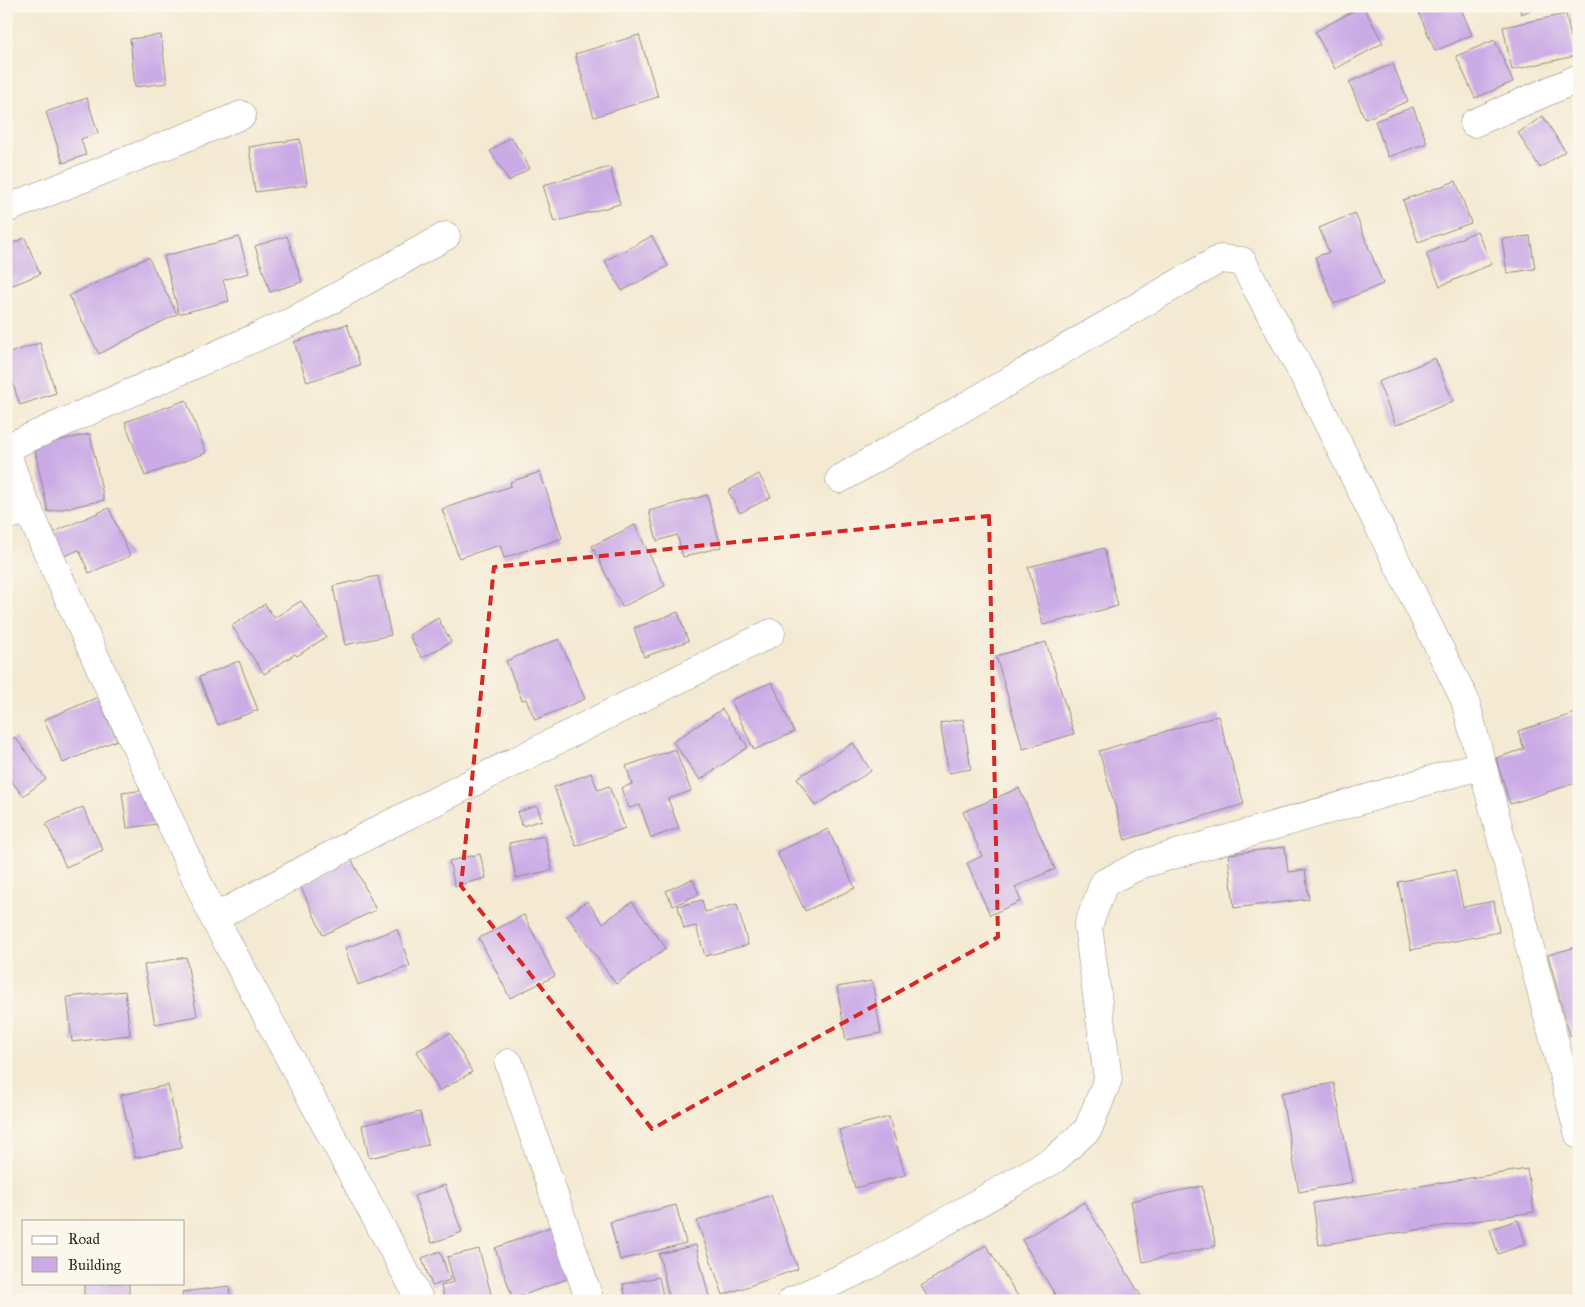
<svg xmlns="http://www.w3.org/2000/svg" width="1585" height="1307" font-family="'IM FELL Great Primer',serif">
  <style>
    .building { fill: #cbabe6 }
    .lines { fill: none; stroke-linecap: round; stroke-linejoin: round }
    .minor-casing { stroke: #908a7e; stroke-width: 29 }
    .minor { stroke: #fff; stroke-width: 28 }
    .marked { fill: none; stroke: #d62828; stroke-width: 4; stroke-dasharray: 10 6; stroke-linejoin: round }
  </style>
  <rect width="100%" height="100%" fill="#fbf7ec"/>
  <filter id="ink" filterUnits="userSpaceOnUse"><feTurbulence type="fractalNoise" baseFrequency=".02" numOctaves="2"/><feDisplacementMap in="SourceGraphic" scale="10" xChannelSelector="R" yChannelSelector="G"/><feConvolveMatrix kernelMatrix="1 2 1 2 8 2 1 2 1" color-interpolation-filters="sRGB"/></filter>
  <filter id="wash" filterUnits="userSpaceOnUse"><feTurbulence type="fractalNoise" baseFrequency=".0096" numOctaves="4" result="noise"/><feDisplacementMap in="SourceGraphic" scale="20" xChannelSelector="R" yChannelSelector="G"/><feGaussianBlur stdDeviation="1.12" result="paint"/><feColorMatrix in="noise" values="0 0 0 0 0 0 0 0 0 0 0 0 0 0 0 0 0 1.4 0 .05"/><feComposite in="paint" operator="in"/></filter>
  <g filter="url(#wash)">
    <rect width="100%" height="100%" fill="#f4e9d2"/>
    <g id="blocks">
      <path class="building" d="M1362 6H1363L1383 43 1335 69 1315 32Z
        M1416 6H1460L1472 35 1435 51Z
        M1518 6H1543L1521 14Z
        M1566 14 1575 56 1512 70 1503 27Z
        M161 35 167 83 135 87 130 39Z
        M639 35 658 97 594 117 575 54Z
        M1495 40 1513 82 1475 98 1456 56Z
        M1393 64 1408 101 1365 119 1349 82Z
        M87 98 98 133 81 139 86 155 63 163 46 112Z
        M1413 107 1427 143 1388 157 1375 121Z
        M1543 116 1565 151 1540 168 1518 133Z
        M511 137 530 168 509 181 490 151Z
        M300 139 307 185 255 192 249 147Z
        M610 167 620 204 554 222 543 185Z
        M1456 181 1471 223 1418 242 1403 200Z
        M1355 213 1383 284 1334 304 1315 257 1329 252 1319 228Z
        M1477 231 1492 264 1440 286 1426 254Z
        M287 236 302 282 270 292 255 246Z
        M652 236 668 266 622 291 605 261Z
        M1530 236 1535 269 1507 273 1502 239Z
        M239 237 249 273 223 280 229 301 179 314 164 256Z
        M25 238 40 274 6 288V246Z
        M148 257 177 314 99 354 69 296Z
        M347 324 360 365 307 382 294 342Z
        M40 343 56 393 20 405 6 363V354Z
        M1435 358 1453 401 1396 425 1378 382Z
        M186 400 206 453 145 476 125 422Z
        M90 434 104 500 48 512 34 446Z
        M540 472 562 538 504 558 500 545 459 558 442 509 511 486 510 482Z
        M759 474 771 497 740 513 728 491Z
        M707 495 721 547 683 557 677 535 657 541 649 511Z
        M109 508 130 556 89 573 79 550 64 556 54 532Z
        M635 525 665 586 622 607 592 546Z
        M1104 548 1118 606 1043 625 1028 567Z
        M378 576 391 635 345 645 333 586Z
        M301 601 326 637 297 656 295 654 264 674 232 626 265 604 274 618Z
        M678 612 688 641 644 657 634 628Z
        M438 618 451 642 422 658 409 635Z
        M559 639 585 699 535 720 526 699 522 700 506 661Z
        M1046 642 1074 734 1023 749 996 656Z
        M239 661 258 710 218 725 199 677Z
        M772 682 794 732 754 750 731 700Z
        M98 697 117 740 63 763 44 720Z
        M722 709 748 747 700 780 673 742Z
        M1579 712V782L1510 804 1496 758 1524 749 1518 731Z
        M1218 716 1244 804 1125 840 1099 751Z
        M963 719 971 769 949 773 940 723Z
        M15 737 46 779 23 796 6 774V743Z
        M853 743 871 771 815 806 797 778Z
        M675 749 691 791 668 799 679 828 651 838 640 805 629 808 621 788 632 784 626 766Z
        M591 773 598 790 609 786 625 828 576 846 554 787Z
        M1019 788 1055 869 1015 887 1021 901 990 915 967 863 982 856 963 812Z
        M152 789 157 824 127 828 122 793Z
        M537 806 542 820 522 826 517 812Z
        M83 807 103 850 66 867 46 824Z
        M828 829 855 888 805 911 777 852Z
        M545 836 552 870 516 878 509 843Z
        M1285 847 1288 872 1305 870 1309 899 1234 908 1228 854Z
        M480 854 486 878 455 886 449 861Z
        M352 860 376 910 323 935 300 885Z
        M1455 870 1463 907 1494 901 1499 932 1411 950 1398 882Z
        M692 879 699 894 673 906 666 891Z
        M702 900 705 912 737 904 748 945 705 956 696 926 684 929 678 906Z
        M587 901 603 923 632 902 666 948 616 984 567 916Z
        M524 915 555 976 510 998 479 938Z
        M397 929 410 966 358 985 345 948Z
        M1579 946V1033L1570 1036 1548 955Z
        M186 957 197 1016 155 1024 144 965Z
        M872 981 881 1033 846 1040 837 987Z
        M125 991 130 1035 72 1042 67 997Z
        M450 1033 472 1072 439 1091 417 1051Z
        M1334 1083 1353 1182 1299 1192 1281 1093Z
        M168 1085 182 1148 135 1158 121 1095Z
        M420 1112 428 1145 369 1158 362 1125Z
        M889 1117 905 1175 855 1188 839 1130Z
        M1527 1169 1534 1212 1319 1245 1313 1203Z
        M445 1185 462 1232 432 1243 414 1196Z
        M1202 1186 1216 1246 1143 1262 1131 1201Z
        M771 1195 798 1269 723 1295 697 1221Z
        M1084 1202 1144 1301H1059L1022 1240Z
        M676 1205 686 1243 620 1260 610 1222Z
        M1518 1220 1526 1244 1498 1254 1490 1229Z
        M553 1226 572 1277 513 1299 495 1248Z
        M696 1245 710 1301H670L659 1254Z
        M986 1245 1021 1301H930L921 1286Z
        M479 1249 493 1301H445L441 1286 454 1282 447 1257Z
        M440 1251 450 1280 432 1286 422 1258Z
        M659 1277 664 1301H626L623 1284Z
        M84 1283H129V1301H113V1296H84Z
        M229 1286 231 1301H183L182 1292Z"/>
    </g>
  </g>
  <g filter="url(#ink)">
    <use href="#blocks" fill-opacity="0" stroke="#908a7e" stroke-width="1"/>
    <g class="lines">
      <defs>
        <path id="minor" d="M1474 123 1579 78
          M6 209 242 115
          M6 448 293 321 446 236
          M6 452 22 496 214 918 409 1279 420 1301
          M840 479 1220 259 1242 261 1309 385 1465 700 1579 1135
          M6 516 29 510
          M214 918 382 828 771 633
          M509 1063 590 1301
          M792 1301 866 1267 1055 1159 1088 1129 1108 1079 1088 926 1104 883 1142 864 1482 765"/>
      </defs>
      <use href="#minor" class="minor-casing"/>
      <use href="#minor" class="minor"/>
    </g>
  </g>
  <path class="marked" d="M989 516 998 937 652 1129 461 886 494 567Z"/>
  <rect width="1585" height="1307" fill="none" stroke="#fbf7ec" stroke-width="25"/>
  <rect x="22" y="1220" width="162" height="65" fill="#fbf7ec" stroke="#a8a59f"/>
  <rect x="32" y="1236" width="25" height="8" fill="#ffffff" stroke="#a8a59f"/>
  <text x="68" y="1244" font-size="15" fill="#2b2b2b">Road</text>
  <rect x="32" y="1257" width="25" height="15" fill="#cbabe6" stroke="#a8a59f"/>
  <text x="68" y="1270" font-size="15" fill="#2b2b2b">Building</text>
</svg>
